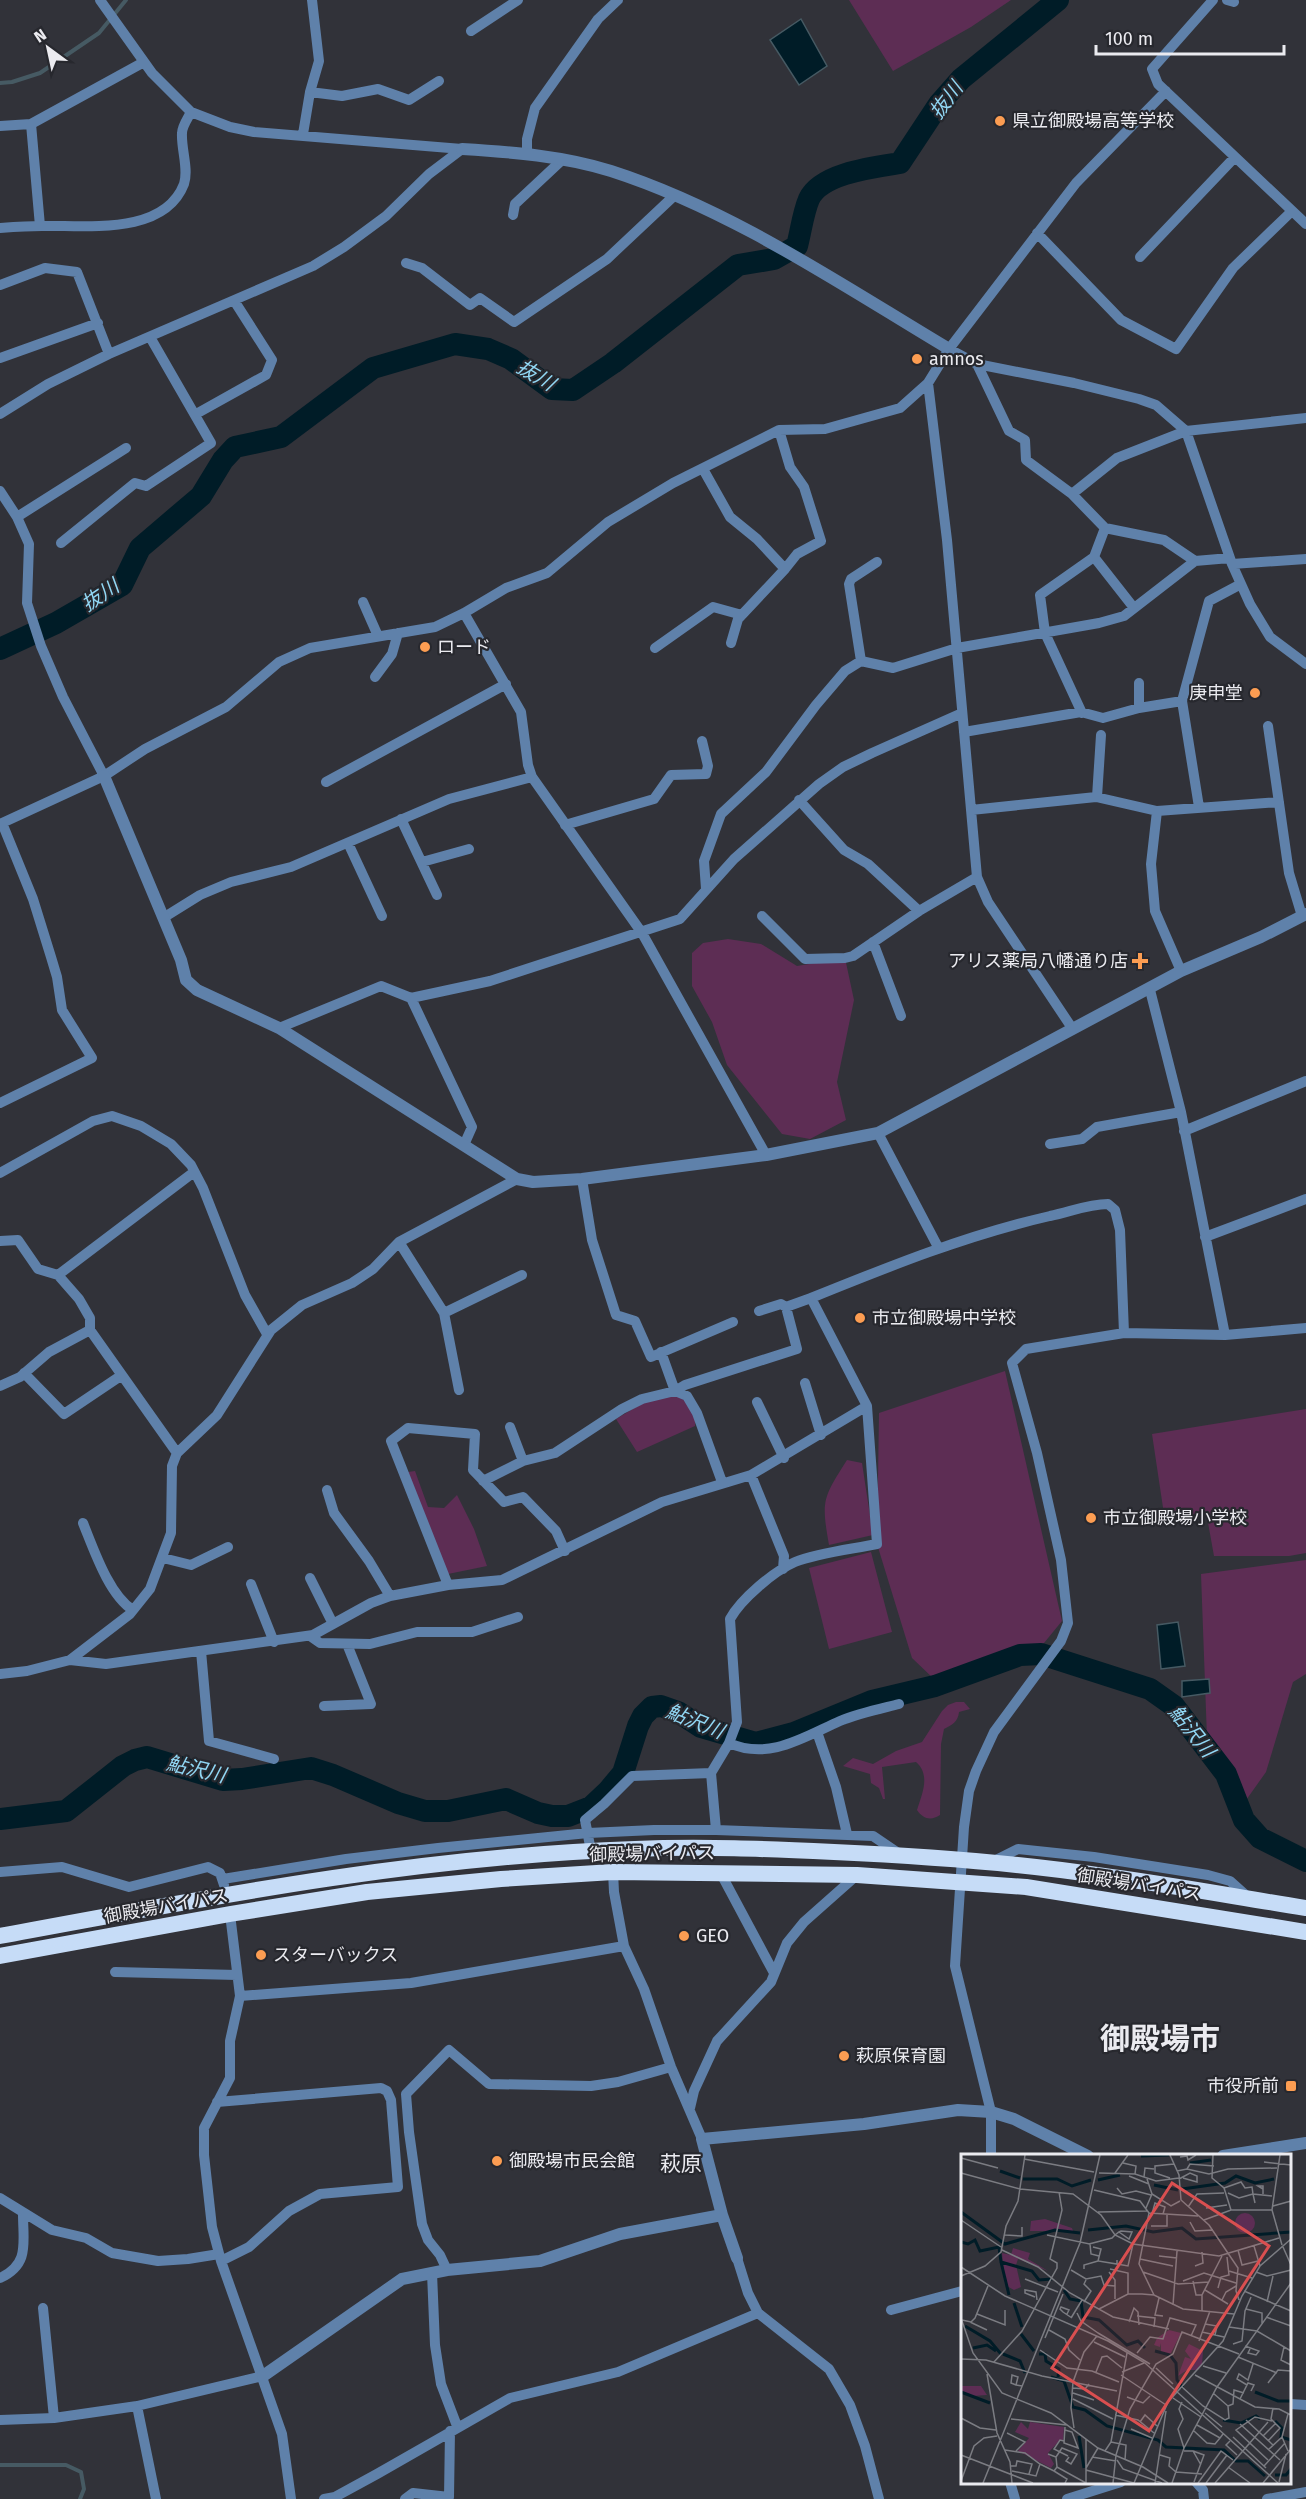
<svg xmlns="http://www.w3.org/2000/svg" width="1306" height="2499" font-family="'Fira Sans','Noto Sans JP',sans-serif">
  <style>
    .green { fill: #5d2d54 }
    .water { fill: #001c27; stroke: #465a63; stroke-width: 1.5 }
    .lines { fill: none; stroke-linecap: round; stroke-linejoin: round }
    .stream { stroke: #465a63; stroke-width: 4 }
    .river { stroke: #001c27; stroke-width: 22 }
    .minor { stroke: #5f81aa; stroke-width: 10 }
    .tertiary { stroke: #5f81aa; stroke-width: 12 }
    .trunk { stroke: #c6dcf7; stroke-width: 16 }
    .poi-dot { fill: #fc9d52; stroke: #27282e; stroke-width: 2 }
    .labels { text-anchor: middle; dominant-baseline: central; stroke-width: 4.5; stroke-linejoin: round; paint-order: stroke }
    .poi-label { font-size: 18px; fill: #ebebf0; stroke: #27282e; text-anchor: start }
    .street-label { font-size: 18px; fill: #ebebf0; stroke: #27282e }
    .water-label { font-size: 20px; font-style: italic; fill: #91d7f4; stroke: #27282e }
    .quarter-label { font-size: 21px; fill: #ebebf0; stroke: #27282e }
    .town-label { font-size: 30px; font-weight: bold; fill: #ebebf0; stroke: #27282e }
    .inset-river { fill: none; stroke: #001c27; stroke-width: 3 }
    .inset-road { fill: none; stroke: #7b7c82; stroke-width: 1.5 }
    .view { fill: #da4f50; fill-opacity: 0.15; stroke: #da4f50; stroke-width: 3 }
    .inset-edge { fill: none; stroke: #ebebf0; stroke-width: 3 }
  </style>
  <rect width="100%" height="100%" fill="#313239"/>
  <path class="green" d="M849 0H1011L971 27 893 71Z
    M728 939 761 944 797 966 845 958 854 1000 837 1082 846 1120 810 1139 782 1134 727 1065 712 1022 692 986V953L703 943Z
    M1005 1371 1062 1621 1044 1643 934 1679 912 1658 877 1544 879 1413Z
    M678 1392 695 1415V1426L637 1452 616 1419 646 1401Z
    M1306 1409V1553L1289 1556H1214L1207 1517 1165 1521 1152 1434Z
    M847 1460 862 1463 873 1535 829 1545C821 1500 823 1498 847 1460Z
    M415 1471 428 1507 444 1508 457 1495 474 1529 487 1566 448 1574 408 1472Z
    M871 1552 892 1632 829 1649 809 1568Z
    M1306 1560V1674L1293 1682 1266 1772 1244 1803 1207 1738 1201 1574Z
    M956 1702H964L970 1709 959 1712C958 1722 952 1725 944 1729L941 1744 940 1815C931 1821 923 1819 917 1810 922 1794 931 1775 916 1762L882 1767 885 1799H883L879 1788 871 1783 870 1774 843 1766 853 1758 873 1764 896 1751 922 1742 942 1711 948 1705Z"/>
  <path class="water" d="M801 19 827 66 799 85 770 40Z
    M1178 1622 1185 1666 1161 1669 1157 1625Z
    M1209 1679 1210 1693 1182 1697V1681Z"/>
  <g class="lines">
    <path class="stream" d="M0 83 12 82 40 73 99 33 126 0
      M0 2465H66L81 2472 84 2489 80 2499"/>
    <path class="river" d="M0 649 56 623 122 585 140 548 201 496 223 460 235 447 281 437 373 368 455 344 488 349 511 359 552 389 573 390 613 363 738 265 774 259 797 246C801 231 803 213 809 199 821 173 875 167 900 163L939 104 961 79 1058 0
      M0 1819 66 1811 123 1766 135 1760 147 1757 223 1780 242 1779 311 1768 333 1775 398 1803 425 1811H448L506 1799 538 1813 552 1816H568L591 1807 608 1791 623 1773 638 1726 643 1716 652 1707 661 1706 678 1712 701 1727 756 1743 794 1733 872 1701 935 1686 1020 1655 1041 1654 1150 1689 1174 1706 1226 1774 1244 1820 1260 1838 1306 1861"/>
    <path class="minor" d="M100 0 152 73 191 112 230 127 254 132 462 149
      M1213 0 1152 69 1158 84 1306 224
      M1227 0 1234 2
      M471 31 518 0
      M310 92 342 96 378 89 409 100 439 81
      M31 124 40 226
      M0 126 31 124 144 62
      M303 134 310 92 319 61 312 0
      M527 153V139L535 108 598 19 618 0
      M513 215 515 204 562 160
      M0 228C14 227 28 226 42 226 85 225 164 236 184 184 189 169 181 149 182 133 182 126 188 118 191 112
      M1037 233 1121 320 1176 349 1233 268 1292 211
      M1140 257 1235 157
      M406 263 422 268 470 305 480 298 514 322 607 259 675 195
      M0 285 45 268 77 272 109 354
      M949 349 977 364 1074 383 1139 399 1156 405 1186 431 1232 564 1250 604 1270 637 1306 664
      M0 358 98 323
      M977 364 1009 431 1025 440 1026 460 1072 494 1105 528 1094 557 1040 595 1045 633 1082 713
      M928 383 947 540 977 877 988 902 1072 1028
      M0 414 48 384 109 354 313 266 344 247 386 216 429 174 462 149
      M196 414 266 375 272 360 235 302
      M779 430 790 467 804 487 821 541 797 554 785 569
      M703 469 730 517 757 539 785 569 738 619 731 643
      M0 491 17 517 29 544 27 603 41 646 63 697 104 776
      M1072 494 1117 458 1186 431 1306 418
      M17 517 126 448
      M1105 528 1164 540 1195 561
      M61 543 135 483 146 486 211 443 150 337
      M1094 557 1134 608
      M1232 564 1306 559
      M363 602 378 636
      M464 613 521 712 528 765 532 777 642 933 766 1155
      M655 648 713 607 742 615
      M861 661 849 584 851 579 877 562
      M375 677 392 654 398 633
      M1139 683V708L1182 701
      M1268 726 1289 873 1302 916
      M964 732 1081 712 1103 718 1139 708
      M326 782 506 684
      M1097 797 1101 735
      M799 800 844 850 868 864 919 911 977 877
      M1199 807 1182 701 1209 601 1241 584
      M971 810 1096 797 1157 811 1279 802
      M1157 811 1151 864 1155 911 1181 971
      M401 819 437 895
      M0 824 104 776 145 749 226 707 279 662 310 648 435 627 464 613 506 588 547 573 608 522 673 483 779 430 825 429 900 408 928 383 949 349 1076 183 1166 91
      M565 825 654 799 671 775 706 774 708 766 702 741
      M348 843 382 916
      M422 862 469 849
      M706 889 704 861 721 814 766 772 816 705 845 671 861 661 893 668 957 648 1099 623 1124 616 1195 561 1230 558
      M762 916 805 959 845 958 853 956 919 911
      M163 918 200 895 231 882 291 867 449 799 532 777
      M873 942 901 1016
      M1150 990 1181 1112 1225 1335
      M411 998 472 1127 464 1145
      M279 1028 381 986 411 998 490 981 680 919 734 859 819 784 843 767 872 753 962 713
      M0 1103 92 1058 62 1010 57 977 51 957 33 899 2 823
      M1184 1131 1306 1081
      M878 1133 938 1247
      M1050 1144 1082 1139 1097 1127 1181 1112
      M0 1173 93 1121 112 1116 141 1126 171 1144 191 1165 203 1188 245 1295 267 1334
      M582 1179 592 1240 616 1315 635 1321 651 1357 733 1322
      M1205 1237 1306 1199
      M0 1241 18 1240 38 1269 58 1275 79 1299 90 1318V1330L177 1453
      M399 1242 444 1313 459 1390
      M58 1275 194 1172
      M759 1311 781 1304 786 1307
      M444 1313 522 1275
      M661 1352 675 1391 685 1385 797 1349 786 1307 811 1298
      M24 1373 64 1414 122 1375
      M805 1383 821 1435
      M0 1386 20 1377 49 1352 90 1330
      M757 1402 784 1458
      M510 1427 523 1461
      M751 1475 784 1556 783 1569
      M483 1481 523 1461 555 1453 622 1409 642 1399 675 1391 687 1396 697 1413 722 1482
      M327 1490 334 1513 369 1561 390 1596
      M83 1523C94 1550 109 1595 133 1610
      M163 1558 191 1565 228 1547
      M310 1578 333 1624
      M251 1584 274 1642
      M448 1585 391 1441 408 1428 475 1434 473 1470 504 1502 523 1497 556 1531 565 1551
      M310 1636 320 1643 370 1644 417 1632H472L518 1617
      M201 1651 209 1741 274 1759
      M70 1660 106 1664 313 1635 371 1603 390 1596 448 1585 502 1580 662 1502 751 1475 867 1406
      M0 1674 27 1671 70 1660 130 1614 150 1589 171 1533 172 1466 177 1453 217 1415 271 1330 302 1305 352 1283 373 1269 399 1242 517 1179
      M324 1706 371 1704 347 1644
      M817 1732 836 1787 847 1834
      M729 1743C769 1761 804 1737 840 1721 859 1713 879 1709 899 1704
      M716 1830 711 1773 729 1743 737 1722 730 1619C741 1599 774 1571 795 1562 817 1553 853 1549 877 1544L867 1406 811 1298C890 1266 967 1235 1050 1216 1070 1212 1088 1204 1108 1204L1115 1210 1120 1230 1124 1333
      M591 1851 585 1820 604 1804 632 1776 711 1773
      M992 1862 1018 1849 1094 1857 1208 1875 1230 1881 1249 1898
      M0 1872 62 1867 129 1887 208 1867 220 1873 224 1885
      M613 1872 614 1892 624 1946 644 1989 671 2067 702 2139
      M720 1872 774 1973
      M223 1879 346 1859 438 1848 588 1833 654 1830H716L873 1836 901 1855
      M230 1914 240 1996 230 2041V2078L204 2128V2155L212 2227 221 2261 282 2434 291 2499
      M115 1972 237 1975
      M240 1996 411 1983 624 1946
      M217 2102 381 2088 387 2091 391 2100 398 2187 320 2194 289 2211 249 2247 221 2261
      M690 2108 694 2091 717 2041 771 1982 787 1943 804 1922 857 1875
      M991 2156V2112L955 1966 964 1827 969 1791 976 1771 994 1732 1061 1641 1068 1623 1061 1560 1037 1453 1012 1363 1026 1349 1124 1333 1225 1335 1306 1328
      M0 2198 52 2230 86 2238 112 2253 158 2261 188 2259 219 2254
      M737 2258 748 2293 758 2313 829 2369 850 2405 865 2446 879 2499
      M447 2270 440 2255 428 2240 422 2224 409 2132 406 2094 449 2050 489 2084 591 2086 618 2082 671 2067
      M432 2273 435 2345 441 2384 457 2426
      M0 2278C30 2264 23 2243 23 2214
      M43 2308 54 2418
      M891 2310 962 2291
      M1290 2404 1306 2405
      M137 2406 156 2499
      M0 2420 54 2418 137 2406 263 2376
      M1010 2482 1015 2499
      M1196 2482 1203 2490 1204 2499
      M324 2499 335 2497 377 2474 510 2398 618 2372 758 2313
      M405 2499 413 2493 449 2497 450 2431
      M1067 2499 1121 2482
      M1267 2499 1306 2492"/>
    <path class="tertiary" d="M462 149C512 152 563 156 611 171 732 210 840 284 949 349
      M104 776 181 960 186 980 197 990 279 1028 517 1179 533 1182 582 1179 766 1155 878 1133 1181 971 1261 937 1306 914
      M1223 2156 1306 2143
      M737 2258 722 2215 702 2139 864 2124 958 2110 991 2112 1014 2119 1088 2156
      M263 2376 402 2279 447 2270 540 2261 620 2234 722 2215"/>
    <path class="trunk" d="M0 1936C210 1897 421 1856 635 1849 701 1846 768 1849 834 1852 922 1856 1010 1862 1097 1875 1167 1884 1236 1897 1306 1908
      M0 1956 230 1914 367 1892 501 1879 613 1872 857 1875 1026 1887 1306 1932"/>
  </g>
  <g class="poi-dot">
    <circle cx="1000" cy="121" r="6"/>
    <circle cx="917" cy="359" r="6"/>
    <circle cx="425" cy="647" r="6"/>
    <circle cx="1255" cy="693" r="6"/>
    <path d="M1137 952h6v6h6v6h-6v6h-6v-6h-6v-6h6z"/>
    <circle cx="860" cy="1318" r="6"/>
    <circle cx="1091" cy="1518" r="6"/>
    <circle cx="684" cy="1936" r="6"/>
    <circle cx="261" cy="1955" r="6"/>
    <circle cx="844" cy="2056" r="6"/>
    <rect x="1285" y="2080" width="12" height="12" rx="3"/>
    <circle cx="497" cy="2161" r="6"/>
  </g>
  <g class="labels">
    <g class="poi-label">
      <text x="1012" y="121">県立御殿場高等学校</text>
      <text x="929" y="359">amnos</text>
      <text x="437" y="647">ロード</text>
      <text x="1243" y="693" text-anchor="end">庚申堂</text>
      <text x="1128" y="961" text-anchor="end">アリス薬局八幡通り店</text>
      <text x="872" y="1318">市立御殿場中学校</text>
      <text x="1103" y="1518">市立御殿場小学校</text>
      <text x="696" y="1936">GEO</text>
      <text x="273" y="1955">スターバックス</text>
      <text x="856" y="2056">萩原保育園</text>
      <text x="1279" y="2086" text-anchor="end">市役所前</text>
      <text x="509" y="2161">御殿場市民会館</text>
    </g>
    <g class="street-label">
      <text transform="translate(652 1854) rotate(-1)">御殿場バイパス</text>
      <text transform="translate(1139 1885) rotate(9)">御殿場バイパス</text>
      <text transform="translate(166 1906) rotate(-10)">御殿場バイパス</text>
    </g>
    <g class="water-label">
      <text transform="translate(946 100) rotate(-53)">抜川</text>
      <text transform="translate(536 375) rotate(31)">抜川</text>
      <text transform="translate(100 595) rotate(-34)">抜川</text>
      <text transform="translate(695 1721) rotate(22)">鮎沢川</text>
      <text transform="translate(1192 1731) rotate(51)">鮎沢川</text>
      <text transform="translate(196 1769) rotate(13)">鮎沢川</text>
    </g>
    <g class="quarter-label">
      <text x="681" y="2164">萩原</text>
    </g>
    <g class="town-label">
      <text x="1160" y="2039">御殿場市</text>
    </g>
  </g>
  <g transform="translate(961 2154)">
    <rect width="330" height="330" fill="#313239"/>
    <path d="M274 69a10 10 0 1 1 20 0a10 10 0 1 1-20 0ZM84 65 111 74 112 77H69L70 67ZM52 94 69 99 67 105 87 117 57 105 55 111 60 133 53 136 44 131 41 99 50 101ZM208 176 220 179 209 201 200 198V189L199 193 193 191 196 184ZM228 190 242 197 241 211 237 216H226L217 222 224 203 230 205 224 197ZM0 232H20L26 241 12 242 0 237ZM60 268 67 275 69 268 103 273 102 287 99 286 87 299 93 310 90 314 57 297 68 284 54 278Z" fill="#5d2d54"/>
    <path class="inset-river" d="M180 2 208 1M229 9 250 6M39 17 59 24M62 25H96L111 32 130 26M137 26 159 21M193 31 217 36M221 35 264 29 275 22 294 29 313 25M0 58 44 90 94 76 119 79M127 76 165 72 192 78 221 74 235 85 330 78M0 88 7 90 14 86 19 97 38 93 40 108 71 117 78 126 91 125M40 108 48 141M103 136 109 145 120 147 122 163 138 166 166 191 177 187 184 194M53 149 61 173M4 172 29 187 40 200M60 180 73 197M12 194 26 191 35 197M194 197 209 201 215 209 216 226 222 234M42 200 59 207 64 219M78 200H84L85 207 98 215 97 223M90 223 103 227 112 253 124 256 146 272 197 286 205 293 263 296 275 307H287L304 322M0 238 29 249M294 238 317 247H330M262 266 280 269 295 262 299 265M314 267 321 274 320 283 330 286M118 282 123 314M314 321H325L330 315"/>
    <path class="inset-road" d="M209 1 218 21 220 46 248 71 277 114 275 137 278 146M252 1 251 24 263 34 270 56M319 1 311 56 321 91M219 3 226 2 227 6 235 1M0 4 37 14M63 5 133 18M303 8 330 11M162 9 175 12 174 20M226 15 229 10 253 12M216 17 226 15 248 20 267 15 316 14M0 19 59 35 112 40 140 61 154 81 172 90 258 102 318 84M138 19 174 20 195 27 218 24M154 19 167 1M168 22 188 30M183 23 184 14 193 15M209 24 194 19V12L213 10M218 25 229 19 236 22V28L222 24M156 34 161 40 175 37 190 41M263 34 280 28 284 34 291 33 292 40 311 42M133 36 179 47 188 59 178 110 193 141M267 39 278 44 292 40 294 49M191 40 210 52 219 47M302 40V32H297L302 35M312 52 330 47M227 53 236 40 263 39M185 54 191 40 186 25M245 54 266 51M137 58 186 57M188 59 237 62M191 60 194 49 204 53 202 60M0 66 40 93M243 66 270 56H311M229 68 234 77 252 76M190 72H206V61M44 81 61 82V73M86 81 129 90 130 100 138 102M128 90 151 84 154 81 158 78 160 77 171 78 168 85 158 78M293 92 299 112M132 93 140 95 137 107 156 110V106M322 93 330 111M41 96 77 113 109 139 152 163 208 175M277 96 281 111 297 107M198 102 216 104M179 105 212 112M156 110 167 112 172 90M234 112 242 109 241 98M0 113 44 142 147 187 184 209 317 329M123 115V111L137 107M149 115 167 119V140M110 116 125 125 140 122 143 131 154 132M268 117 291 124M148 118 154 126V145M182 118 217 130 248 128M295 118 306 122 330 116M0 122 24 112 40 98 45 72 57 47 64 1M64 125 97 138M222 127 243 119 275 129M232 127 235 141H241M257 134 260 123 268 121 266 103M244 136 267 150M283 137 330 157M74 143 64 139V136L75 138 76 146M198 144 194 161 202 162M261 146 265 138 275 132M123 148 130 137 123 130 125 126M306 148 312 122M212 151 216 97M138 155 167 140H181L193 141 222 155 273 160M285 155 301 159V170M241 157V141L261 102M116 159 120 167 137 179M16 160 44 171V156M106 160 108 156 100 153 99 155 102 158 111 164M176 162 194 164 193 173M305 163 330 172M0 164 12 199 41 239 90 259 137 294 182 313 207 329M110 164 121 146M1 166 10 168 14 164 27 132M9 168 26 176M168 168 173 154 177 158 178 171M244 170 256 172 254 181M268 173 296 177 330 197M88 176 104 185 108 196 119 206M241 178 263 183M137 179 189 210M84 184 102 140M238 187 249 157M133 188 164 203M272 190 281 187 284 157 290 143M284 192 298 197 295 201 287 199 289 195M323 193 320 206 330 211M79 196 106 214 131 217 158 228M176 199 189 183 202 185 209 164 235 171 230 182M277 203 316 219M0 205 25 206 81 222 156 237M33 208 61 177 96 114V109L89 105 101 56 98 38M242 212 265 219M195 214 212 230M135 218 141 203 146 202 161 214M161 218 183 209M26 220 36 279 49 308 51 329M160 221 205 251M234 221 294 253 318 255 330 261M307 229 317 216 330 217M55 231 57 223 51 221 50 229 55 231 61 232M286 231 276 225 278 220 287 226 292 210M221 233 242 252 264 266 268 264 267 252 252 239M112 234 124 235 128 230M112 239 133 246M166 243 182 249 189 242M212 244 240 263M112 245 152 265M279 245 287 229 293 231 290 237M221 248 218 255 222 265 217 275 223 294M267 252 272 250 273 236 283 239M244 259 261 273M327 260 321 283 327 297M154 261 177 266 193 279M0 264 19 274 35 276M50 265 106 271M285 266 312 291M179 268 184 261 196 272M279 270 319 306M236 271 259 284 262 280M104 273 103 289 117 294 111 278 104 276M113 274 110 254 112 228 123 198 136 182M170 275 191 284M233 277 246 289 254 290 259 284M46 279 64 288 55 297M302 282 315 269M272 283 305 314M125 285V329M103 287 99 286 93 295 107 302M269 287 265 291 276 301M307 287 319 274 310 265 312 254M150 288 165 291 164 306M44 296 64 299 79 310 93 317 96 313 125 329M307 296 321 283M144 297 150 288 166 199M223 297H232L240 311M232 297 243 301 233 328M87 300 95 303 96 313M0 301 72 329M199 301 209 304 208 312 215 318 241 320M95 303 101 294 116 300 110 310 105 307 108 303M131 303 155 307M156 306 162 315 201 329M307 306 275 276 294 263 311 267M50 312H55L56 307 71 310 68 320M303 312 324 289M267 313 289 329M125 314 137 294M125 316 173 329M51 317 75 322 79 310M93 317 106 325 104 329M0 327 13 292 23 284 36 282M318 328 325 300M22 329 119 89 139 1M152 329 155 301 169 255 195 210 212 200 221 178 278 200M173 329 207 248 262 187 281 142 299 112 330 85M194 329 205 257M211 329 223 294 256 233 330 129M237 329 260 297 272 306M245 329 266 301M254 329 307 268M302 329 330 295"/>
    <path class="view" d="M211 29 308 92 188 277 91 214Z"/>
    <rect width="330" height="330" class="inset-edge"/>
  </g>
  <g transform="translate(48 48) rotate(327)" stroke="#27282e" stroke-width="4.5" paint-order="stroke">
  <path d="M0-4.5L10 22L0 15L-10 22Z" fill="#ebebf0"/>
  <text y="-9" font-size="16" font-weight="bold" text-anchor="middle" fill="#ebebf0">N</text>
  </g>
  <path d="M1096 45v9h188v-9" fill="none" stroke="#ebebf0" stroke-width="3"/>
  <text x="1105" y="45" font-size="18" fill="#ebebf0" stroke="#27282e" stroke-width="4.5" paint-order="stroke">100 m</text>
</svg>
